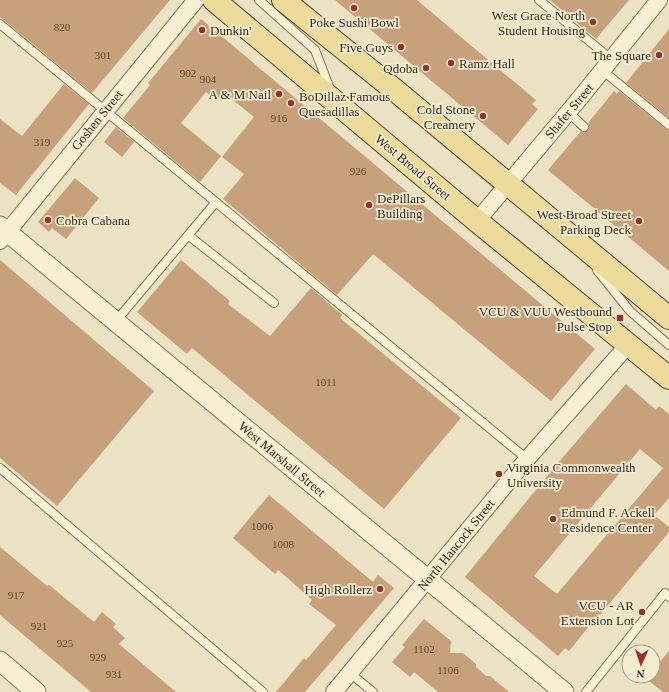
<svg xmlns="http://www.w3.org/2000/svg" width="669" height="692" font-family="Georgia,serif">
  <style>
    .building { fill: #c7a17b; fill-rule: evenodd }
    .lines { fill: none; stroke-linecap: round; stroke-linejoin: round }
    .service-casing { stroke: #84755b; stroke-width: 10 }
    .minor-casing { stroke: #84755b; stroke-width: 18 }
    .tertiary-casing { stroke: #84755b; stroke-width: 21 }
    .primary-casing { stroke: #52422f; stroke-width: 24 }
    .service { stroke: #f7f0d5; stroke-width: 8 }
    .minor { stroke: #f7f0d5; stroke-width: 16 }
    .tertiary { stroke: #f7f0d5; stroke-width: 19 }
    .primary { stroke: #eddb9c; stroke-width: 22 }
    .poi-dot { fill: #90362e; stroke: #f3ecd2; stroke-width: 1.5 }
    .labels { text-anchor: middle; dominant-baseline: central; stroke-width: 3.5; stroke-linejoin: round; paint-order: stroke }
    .number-label { font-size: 11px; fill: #5a4835 }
    .poi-label { font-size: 13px; fill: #352b1e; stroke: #f3ecd2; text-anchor: end }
    .street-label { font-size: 13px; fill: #352b1e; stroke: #f3ecd2 }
  </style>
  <rect width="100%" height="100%" fill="#ebe3c3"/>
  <path class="building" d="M0 0H170L92 93 0 17Z
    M335 0H417L536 100 532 104 538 109 508 145Z
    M550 0H629L596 39Z
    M201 19 595 349 551 401 373 254 337 295 223 199 244 174 222 157 254 117 224 93 217 101 206 92 181 123 221 156 200 182 123 118 150 85 148 83Z
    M669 29V118L626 83Z
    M64 84 89 104 16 195 0 183V119L22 136Z
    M614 91 617 94 619 91 666 129 669 130V271L548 170 581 131 585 132 588 130 589 126 588 123Z
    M116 127 134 142 122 157 104 142Z
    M75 178 99 198 66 239 52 228 49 232 38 222Z
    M0 260 154 391 57 506 0 458Z
    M181 260 230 301 228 304 270 336 311 288 342 315 340 318 461 418 384 509 192 348 187 354 137 312Z
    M626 384 656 410 659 406 669 414V498L654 515 669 527V532L600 615 599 614 569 651 565 648 558 656 465 577 552 470ZM640 449 663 468 557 594 534 576Z
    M269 495 373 582 378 575 394 588 305 692H276L304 658 306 660 336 625 309 604 312 600 291 581 278 570 275 574 233 538Z
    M0 547 47 586 49 585 94 622 102 612 116 624 113 627 125 638 119 644 176 692H91L0 615Z
    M424 619 451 641 450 653H463L476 664V667L486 676H490L509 692H438L414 672 410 677 392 662 405 647 402 645Z
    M669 651V692H663L649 681V676H653V670Z"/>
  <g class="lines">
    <defs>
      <path id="service" d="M259 0 315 50 330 89
        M539 0 611 59
        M0 24 527 459
        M602 70 669 125
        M568 112 584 127
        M188 235 274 303
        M597 270 630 311 669 345
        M116 321 216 202
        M0 468 263 692
        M350 673 373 692
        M586 692 665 593 669 597"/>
      <path id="minor" d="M477 221 580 98 659 0
        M0 241 196 0
        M334 692 527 459 628 345"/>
      <path id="tertiary" d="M0 226 564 692
        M0 661 36 692"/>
      <path id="primary" d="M214 0 477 221 669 378
        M283 0 396 91 669 318"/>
    </defs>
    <use href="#service" class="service-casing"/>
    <use href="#minor" class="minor-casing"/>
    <use href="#tertiary" class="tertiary-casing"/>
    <use href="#primary" class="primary-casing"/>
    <use href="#service" class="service"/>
    <use href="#minor" class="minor"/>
    <use href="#tertiary" class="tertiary"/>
    <use href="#primary" class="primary"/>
  </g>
  <g class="poi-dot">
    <circle cx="354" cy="8" r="4"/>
    <circle cx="593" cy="22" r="4"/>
    <circle cx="202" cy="30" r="4"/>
    <circle cx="401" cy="47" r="4"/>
    <circle cx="659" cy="55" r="4"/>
    <circle cx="451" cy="63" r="4"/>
    <circle cx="426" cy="68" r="4"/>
    <circle cx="279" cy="94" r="4"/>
    <circle cx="291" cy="103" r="4"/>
    <circle cx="483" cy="116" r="4"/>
    <circle cx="369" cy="205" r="4"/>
    <circle cx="48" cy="220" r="4"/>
    <circle cx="639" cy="221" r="4"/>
    <rect x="616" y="314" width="8" height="8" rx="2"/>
    <circle cx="499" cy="474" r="4"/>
    <circle cx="553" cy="519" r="4"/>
    <circle cx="380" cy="589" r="4"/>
    <circle cx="642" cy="612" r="4"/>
  </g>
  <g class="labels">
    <g class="number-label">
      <text x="62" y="27">820</text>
      <text x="103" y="55">301</text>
      <text x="188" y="73">902</text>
      <text x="208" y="79">904</text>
      <text x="279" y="118">916</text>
      <text x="42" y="142">319</text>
      <text x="358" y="171">926</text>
      <text x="326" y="382">1011</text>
      <text x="262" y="526">1006</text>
      <text x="283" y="544">1008</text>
      <text x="16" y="595">917</text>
      <text x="39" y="626">921</text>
      <text x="65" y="643">925</text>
      <text x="424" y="649">1102</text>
      <text x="98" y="657">929</text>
      <text x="448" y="670">1106</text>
      <text x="114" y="674">931</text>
    </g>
    <g class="poi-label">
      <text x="585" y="15">West Grace North<tspan x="585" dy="15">Student Housing</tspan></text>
      <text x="354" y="22" text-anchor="middle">Poke Sushi Bowl</text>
      <text x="210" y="30" text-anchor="start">Dunkin'</text>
      <text x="393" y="47">Five Guys</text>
      <text x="651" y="55">The Square</text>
      <text x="459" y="63" text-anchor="start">Ramz Hall</text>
      <text x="418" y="68">Qdoba</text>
      <text x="271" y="94">A &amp; M Nail</text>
      <text x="299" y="96" text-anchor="start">BoDillaz Famous<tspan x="299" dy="15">Quesadillas</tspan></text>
      <text x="475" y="109">Cold Stone<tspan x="475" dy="15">Creamery</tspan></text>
      <text x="377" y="198" text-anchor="start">DePillars<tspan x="377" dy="15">Building</tspan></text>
      <text x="631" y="214">West Broad Street<tspan x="631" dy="15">Parking Deck</tspan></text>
      <text x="56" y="220" text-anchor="start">Cobra Cabana</text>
      <text x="612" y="311">VCU &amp; VUU Westbound<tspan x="612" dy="15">Pulse Stop</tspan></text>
      <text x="507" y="467" text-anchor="start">Virginia Commonwealth<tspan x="507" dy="15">University</tspan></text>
      <text x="561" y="512" text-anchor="start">Edmund F. Ackell<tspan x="561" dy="15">Residence Center</tspan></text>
      <text x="372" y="589">High Rollerz</text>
      <text x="634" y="605">VCU - AR<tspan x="634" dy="15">Extension Lot</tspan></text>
    </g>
    <g class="street-label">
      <text transform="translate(569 111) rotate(-50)">Shafer Street</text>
      <text transform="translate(97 120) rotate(-51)">Goshen Street</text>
      <text transform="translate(413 167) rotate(40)">West Broad Street</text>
      <text transform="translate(282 459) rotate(40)">West Marshall Street</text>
      <text transform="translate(456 545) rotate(-51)">North Hancock Street</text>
    </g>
  </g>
  <g transform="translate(641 664) rotate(183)"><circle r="19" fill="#f3ecd2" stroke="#a79f8a"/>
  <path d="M0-3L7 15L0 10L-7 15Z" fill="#90362e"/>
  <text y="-6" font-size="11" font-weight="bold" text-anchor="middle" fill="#352b1e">N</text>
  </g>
</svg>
